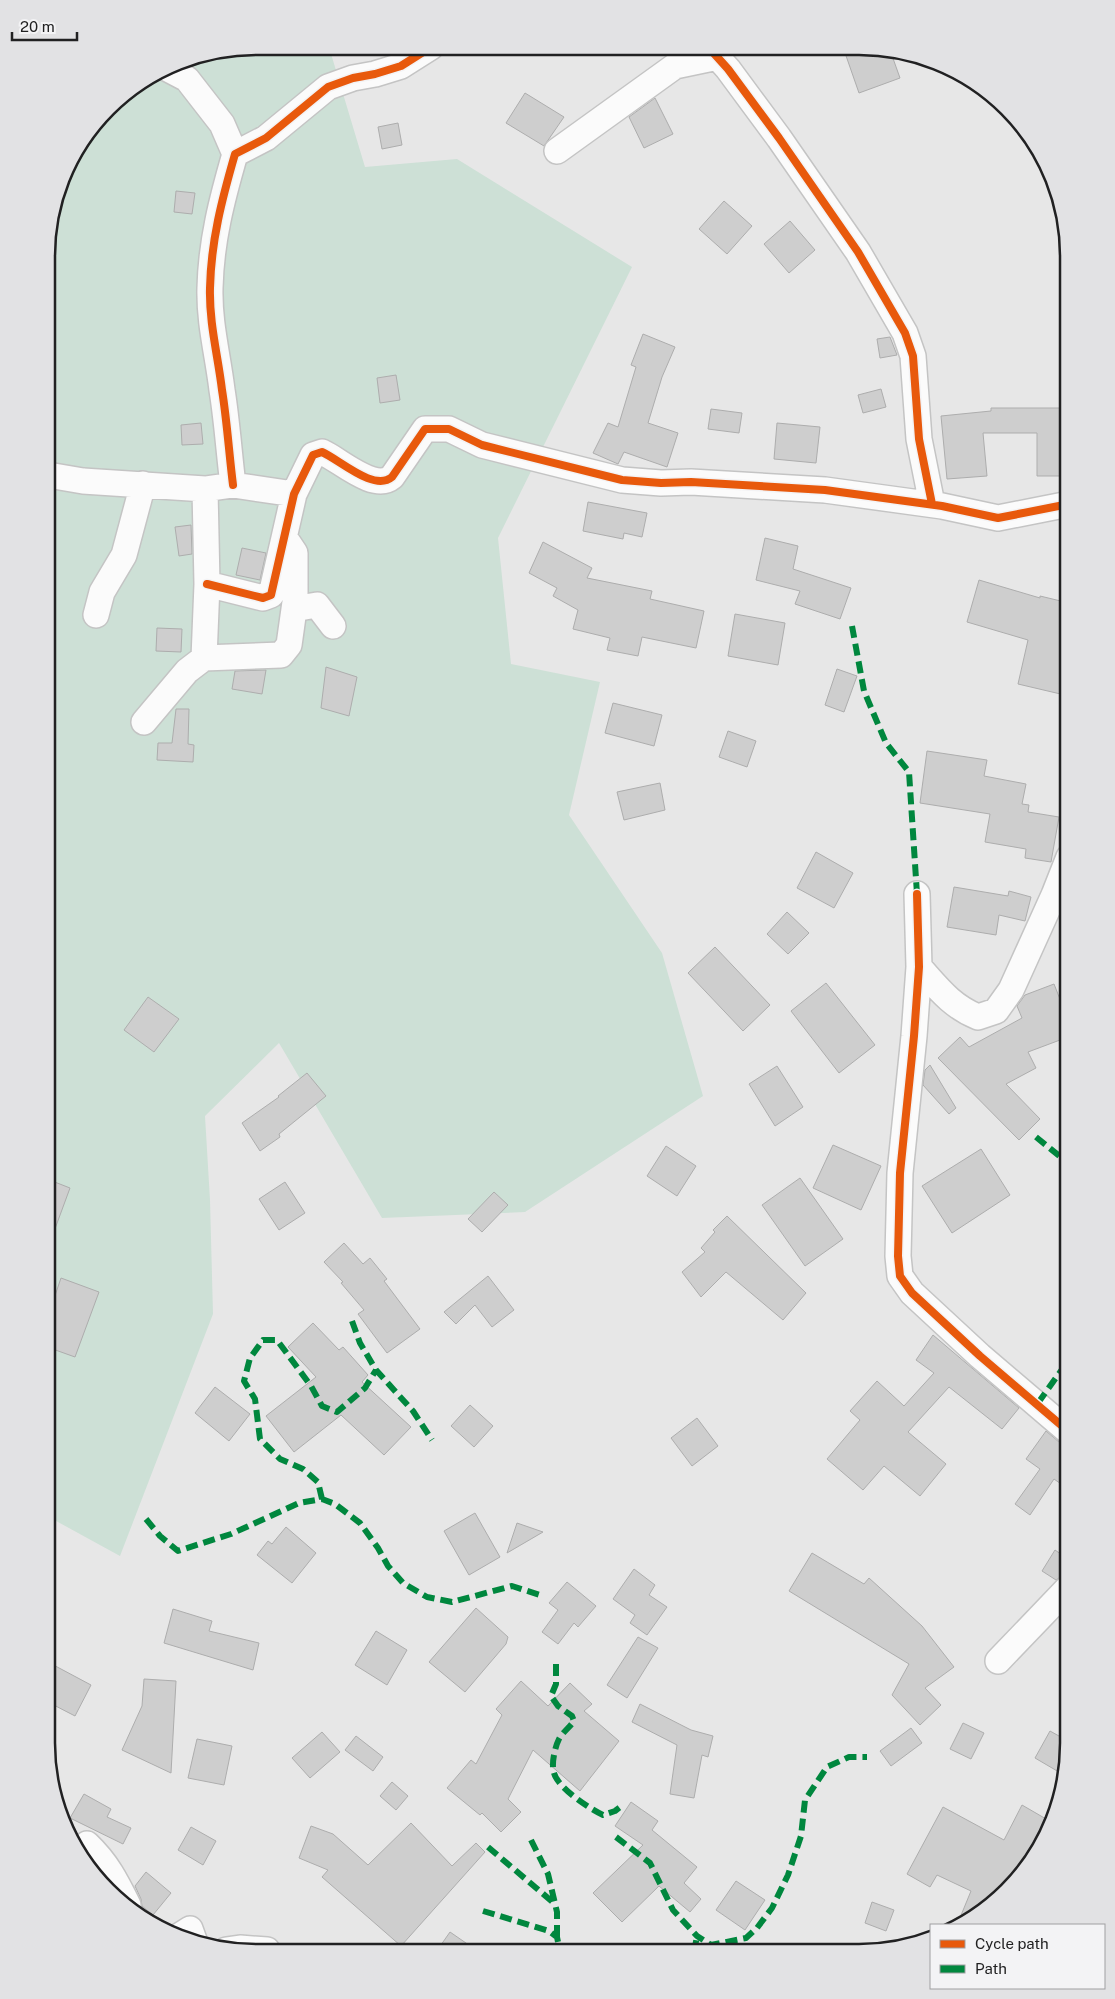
<svg xmlns="http://www.w3.org/2000/svg" width="1115" height="1999" font-family="'Public Sans',sans-serif">
  <style>
    .green { fill: #cde0d6 }
    .building { fill: #cecece; stroke: #adadad }
    .lines { fill: none; stroke-linecap: round; stroke-linejoin: round }
    .street-casing { stroke: #c4c4c4; stroke-width: 28 }
    .street { stroke: #fbfbfb; stroke-width: 25 }
    .quiet { stroke: #00873e; stroke-width: 6; stroke-dasharray: 12 6; stroke-linecap: butt }
    .cycleway-casing { stroke: #f3f3f5; stroke-width: 11 }
    .cycleway { stroke: #e8590c; stroke-width: 8 }
    .rim { fill: none; stroke: #212122; stroke-width: 2.5 }
  </style>
  <rect width="100%" height="100%" fill="#e7e7e7"/>
  <path class="green" d="M256 46 329 47 365 167 457 159 632 267 498 538 511 664 600 682 569 815 662 953 703 1096 525 1212 382 1218 279 1043 205 1116 210 1200 213 1314 120 1556 47 1516 48 229 68 163 117 98 176 62Z"/>
  <path class="building" d="M844 50H890L900 78 859 93Z
    M525 93 564 117 544 146 506 123Z
    M655 98 673 134 644 148 629 117Z
    M398 123 402 145 382 149 378 127Z
    M176 191 195 193 192 214 174 212Z
    M724 201 752 226 727 254 699 229Z
    M790 221 815 250 789 273 764 244Z
    M643 334 675 347 662 377 648 423 678 433 667 467 624 452 618 464 593 453 608 423 618 427 636 367 631 365Z
    M890 337 897 355 880 358 877 339Z
    M396 375 400 400 380 403 377 378Z
    M881 389 886 407 863 413 858 395Z
    M991 408H1062V476H1037V433H983L987 476 947 479 941 416 991 411Z
    M711 409 742 413 739 433 708 429Z
    M201 423 203 444 182 445 181 425Z
    M777 423 820 427 816 463 774 459Z
    M588 502 647 513 642 537 624 533 623 539 583 531Z
    M191 525 192 554 179 556 175 527Z
    M765 538 798 546 793 569 851 588 840 619 795 604 800 591 756 580Z
    M543 542 592 568 587 578 652 591 650 599 704 611 696 648 642 637 638 656 607 650 610 638 573 629 578 610 553 596 557 588 529 573Z
    M242 548 266 553 260 580 236 575Z
    M979 580 1040 598V596L1069 603V696L1018 684 1028 640 967 622Z
    M735 614 785 623 778 665 728 656Z
    M157 628 182 629 181 652 156 651Z
    M326 667 357 677 349 716 321 708Z
    M837 669 857 676 844 712 825 705Z
    M266 670 262 694 232 689 235 671Z
    M613 703 662 715 654 746 605 733Z
    M176 709H189L188 744 194 745 193 762 157 760 158 743H172Z
    M728 731 756 741 747 767 719 757Z
    M927 751 987 760 984 776 1026 784 1022 804 1029 805 1028 812 1059 817 1051 862 1025 858 1026 849 985 842 990 814 920 803Z
    M660 783 665 810 624 820 617 792Z
    M816 852 853 873 834 908 797 888Z
    M954 887 1008 896 1009 891 1031 897 1025 921 999 915 996 935 947 927Z
    M787 912 809 933 788 954 767 934Z
    M715 947 770 1005 743 1031 688 973Z
    M826 983 875 1045 839 1073 791 1011Z
    M1054 984 1069 1022 1068 1037 1028 1052 1036 1068 1006 1084 1040 1119 1019 1140 938 1058 960 1037 969 1047 1022 1018 1017 1006 1025 995Z
    M148 997 179 1019 154 1052 124 1030Z
    M930 1065 956 1108 949 1114 923 1085 925 1070Z
    M777 1066 803 1107 775 1126 749 1084Z
    M307 1073 326 1096 279 1134 280 1137 260 1151 242 1123 279 1097 278 1096Z
    M833 1145 881 1166 861 1210 813 1188Z
    M666 1146 696 1166 677 1196 647 1176Z
    M981 1149 1010 1195 952 1233 922 1186Z
    M800 1178 843 1239 805 1266 762 1205Z
    M47 1179 70 1188 49 1245 47 1244Z
    M285 1182 305 1213 279 1230 259 1199Z
    M494 1192 508 1205 482 1232 468 1219Z
    M727 1216 806 1293 783 1320 726 1272 701 1297 682 1272 705 1252 701 1248 715 1232 713 1230Z
    M344 1243 363 1264 370 1258 387 1279 384 1281 420 1329 387 1353 358 1314 364 1310 341 1283 343 1282 324 1262Z
    M488 1276 514 1310 492 1327 475 1305 456 1324 444 1312Z
    M61 1278 99 1292 75 1357 47 1347V1319Z
    M313 1323 339 1350 343 1347 368 1375 362 1382 411 1427 384 1455 341 1415 294 1452 266 1416 316 1377 288 1347Z
    M933 1335 1019 1408 1002 1429 949 1387 908 1432 946 1464 920 1496 884 1466 863 1490 827 1459 860 1420 850 1411 877 1381 904 1406 934 1373 916 1360Z
    M215 1387 250 1414 229 1441 195 1413Z
    M470 1405 493 1426 474 1447 451 1426Z
    M697 1418 718 1446 692 1466 671 1438Z
    M1046 1431 1059 1442 1068 1445V1489L1054 1479 1030 1515 1015 1504 1040 1469 1026 1459Z
    M475 1513 500 1557 469 1575 444 1531Z
    M517 1523 543 1532 507 1553Z
    M286 1527 316 1553 292 1583 257 1555 268 1541 272 1544Z
    M1055 1550 1068 1559V1572L1056 1580 1042 1571Z
    M812 1553 864 1584 869 1578 922 1626 954 1667 925 1688 941 1705 920 1725 892 1695 909 1664 789 1591Z
    M634 1569 655 1585 649 1595 667 1607 647 1635 630 1623 635 1615 613 1599Z
    M567 1582 596 1606 578 1627 574 1623 558 1644 542 1632 558 1610 549 1603Z
    M476 1608 508 1637 506 1644 465 1692 429 1662Z
    M173 1609 212 1621 209 1631 259 1643 253 1670 164 1643Z
    M376 1631 407 1650 387 1685 355 1665Z
    M638 1637 658 1648 627 1698 607 1685Z
    M46 1661 91 1685 75 1716 46 1701Z
    M144 1679 176 1681 171 1773 122 1750 142 1706Z
    M521 1681 548 1706 570 1683 592 1704 584 1711 619 1741 580 1791 533 1750 508 1799 521 1812 501 1832 482 1813 480 1815 447 1788 471 1760 476 1764 502 1715 496 1709Z
    M640 1704 691 1730 713 1736 708 1757 702 1755 694 1798 670 1794 677 1745 632 1722Z
    M963 1723 984 1733 971 1759 950 1749Z
    M911 1728 922 1743 891 1766 880 1751Z
    M1050 1731 1068 1741V1757L1064 1775 1035 1758Z
    M322 1732 340 1752 310 1778 292 1758Z
    M356 1736 383 1757 373 1771 345 1750Z
    M197 1739 232 1746 224 1785 188 1778Z
    M392 1782 408 1796 396 1810 380 1796Z
    M84 1794 111 1809 107 1817 131 1828 123 1844 70 1818Z
    M631 1802 658 1821 652 1830 697 1867 684 1883 701 1899 690 1912 659 1886 622 1922 593 1893 643 1845 615 1826Z
    M1022 1805 1053 1823 1025 1871 976 1917 957 1925 971 1891 937 1875 930 1887 907 1874 943 1807 1004 1840Z
    M411 1823 452 1866 476 1843 485 1852 401 1946 322 1877 328 1870 299 1858 311 1826 333 1834 368 1865Z
    M191 1827 216 1841 203 1865 178 1850Z
    M146 1872 171 1893 153 1915 142 1906 141 1899 135 1886Z
    M736 1881 765 1900 745 1930 716 1910Z
    M872 1902 894 1910 886 1931 865 1923Z
    M450 1932 479 1952H436Z"/>
  <g class="lines">
    <defs>
      <path id="street" d="M710 49 728 69 779 138 858 252 905 333 913 356 919 439 932 504
        M166 68 187 79 222 124 235 154
        M557 151 675 66 718 57
        M48 475 83 481 205 489 233 485 294 494
        M233 485C229 453 227 421 222 390 218 356 209 323 210 288 211 241 222 199 235 154L266 138 328 87 353 78 375 74 401 66 431 47
        M207 584 263 598 271 595 294 494 313 455 322 452C340 460 374 492 392 477L425 429H449L482 445 622 480 661 483 691 482 825 490 942 506 998 518 1069 504
        M295 602 305 607 317 605 333 626
        M96 615 102 592 124 555 143 484
        M204 658 207 584 205 489
        M144 722 187 671 204 658 281 655 289 645 295 602V553L285 538
        M917 894 919 967 914 1036 900 1173 898 1256 900 1276 912 1293 980 1356 1068 1431
        M919 967C938 988 951 1006 978 1017L996 1011 1011 990 1054 895 1069 857
        M998 1661 1068 1588
        M87 1844C107 1863 116 1881 128 1905L126 1907
        M179 1936 190 1929 194 1940
        M226 1950 240 1948 267 1950"/>
    </defs>
    <use href="#street" class="street-casing"/>
    <use href="#street" class="street"/>
    <path class="quiet" d="M852 626 864 691 886 743 909 772 917 894
      M1036 1137 1068 1163
      M352 1321 360 1343 376 1370 413 1411 432 1440
      M1038 1403 1068 1361
      M322 1499 318 1482 303 1469 280 1459 260 1439 255 1399 244 1381 250 1358 263 1340H277L311 1386 322 1406 337 1412 365 1388 376 1370
      M146 1519 160 1536 178 1551 231 1534 299 1503 322 1499 335 1504 360 1523 378 1548 388 1566 403 1583 427 1597 452 1602 512 1586 540 1595
      M556 1664V1684L551 1696 558 1706 572 1716 574 1721C570 1727 562 1733 559 1739 555 1747 551 1764 554 1773 558 1788 590 1809 603 1815L615 1811 623 1805
      M616 1837 650 1863 673 1910 697 1936 711 1945 746 1938 757 1928 772 1908 788 1875 801 1836 805 1800 827 1767 849 1757H867
      M531 1840 548 1874 557 1912V1937
      M488 1847 555 1904
      M483 1911 549 1931 557 1937 560 1952
      M694 1952 697 1936"/>
    <defs>
      <path id="cycleway" d="M710 49 728 69 779 138 858 252 905 333 913 356 919 439 932 504
        M233 485C229 453 227 421 222 390 218 356 209 323 210 288 211 241 222 199 235 154L266 138 328 87 353 78 375 74 401 66 431 47
        M207 584 263 598 271 595 294 494 313 455 322 452C340 460 374 492 392 477L425 429H449L482 445 622 480 661 483 691 482 825 490 942 506 998 518 1069 504
        M917 894 919 967 914 1036 900 1173 898 1256 900 1276 912 1293 980 1356 1068 1431"/>
    </defs>
    <use href="#cycleway" class="cycleway-casing"/>
    <use href="#cycleway" class="cycleway"/>
  </g>
  <path d="M0 0H1115V1999H0ZM256 55H859A201 201 0 0 1 1060 256V1743A201 201 0 0 1 859 1944H256A201 201 0 0 1 55 1743V256A201 201 0 0 1 256 55Z" fill="#e2e2e4" fill-rule="evenodd"/>
  <path class="rim" d="M256 55H859A201 201 0 0 1 1060 256V1743A201 201 0 0 1 859 1944H256A201 201 0 0 1 55 1743V256A201 201 0 0 1 256 55Z"/>
  <rect x="930" y="1924" width="175" height="65" fill="#f3f3f5" stroke="#9f9fa1"/>
  <rect x="940" y="1940" width="25" height="8" fill="#e8590c" stroke="#9f9fa1"/>
  <text x="975" y="1949" font-size="15" fill="#212122">Cycle path</text>
  <rect x="940" y="1965" width="25" height="8" fill="#00873e" stroke="#9f9fa1"/>
  <text x="975" y="1974" font-size="15" fill="#212122">Path</text>
  <path d="M12 32v8h65v-8" fill="none" stroke="#212122" stroke-width="2.5"/>
  <text x="20" y="32" font-size="15" fill="#212122" stroke="#f3f3f5" stroke-width="4" paint-order="stroke">20 m</text>
</svg>
